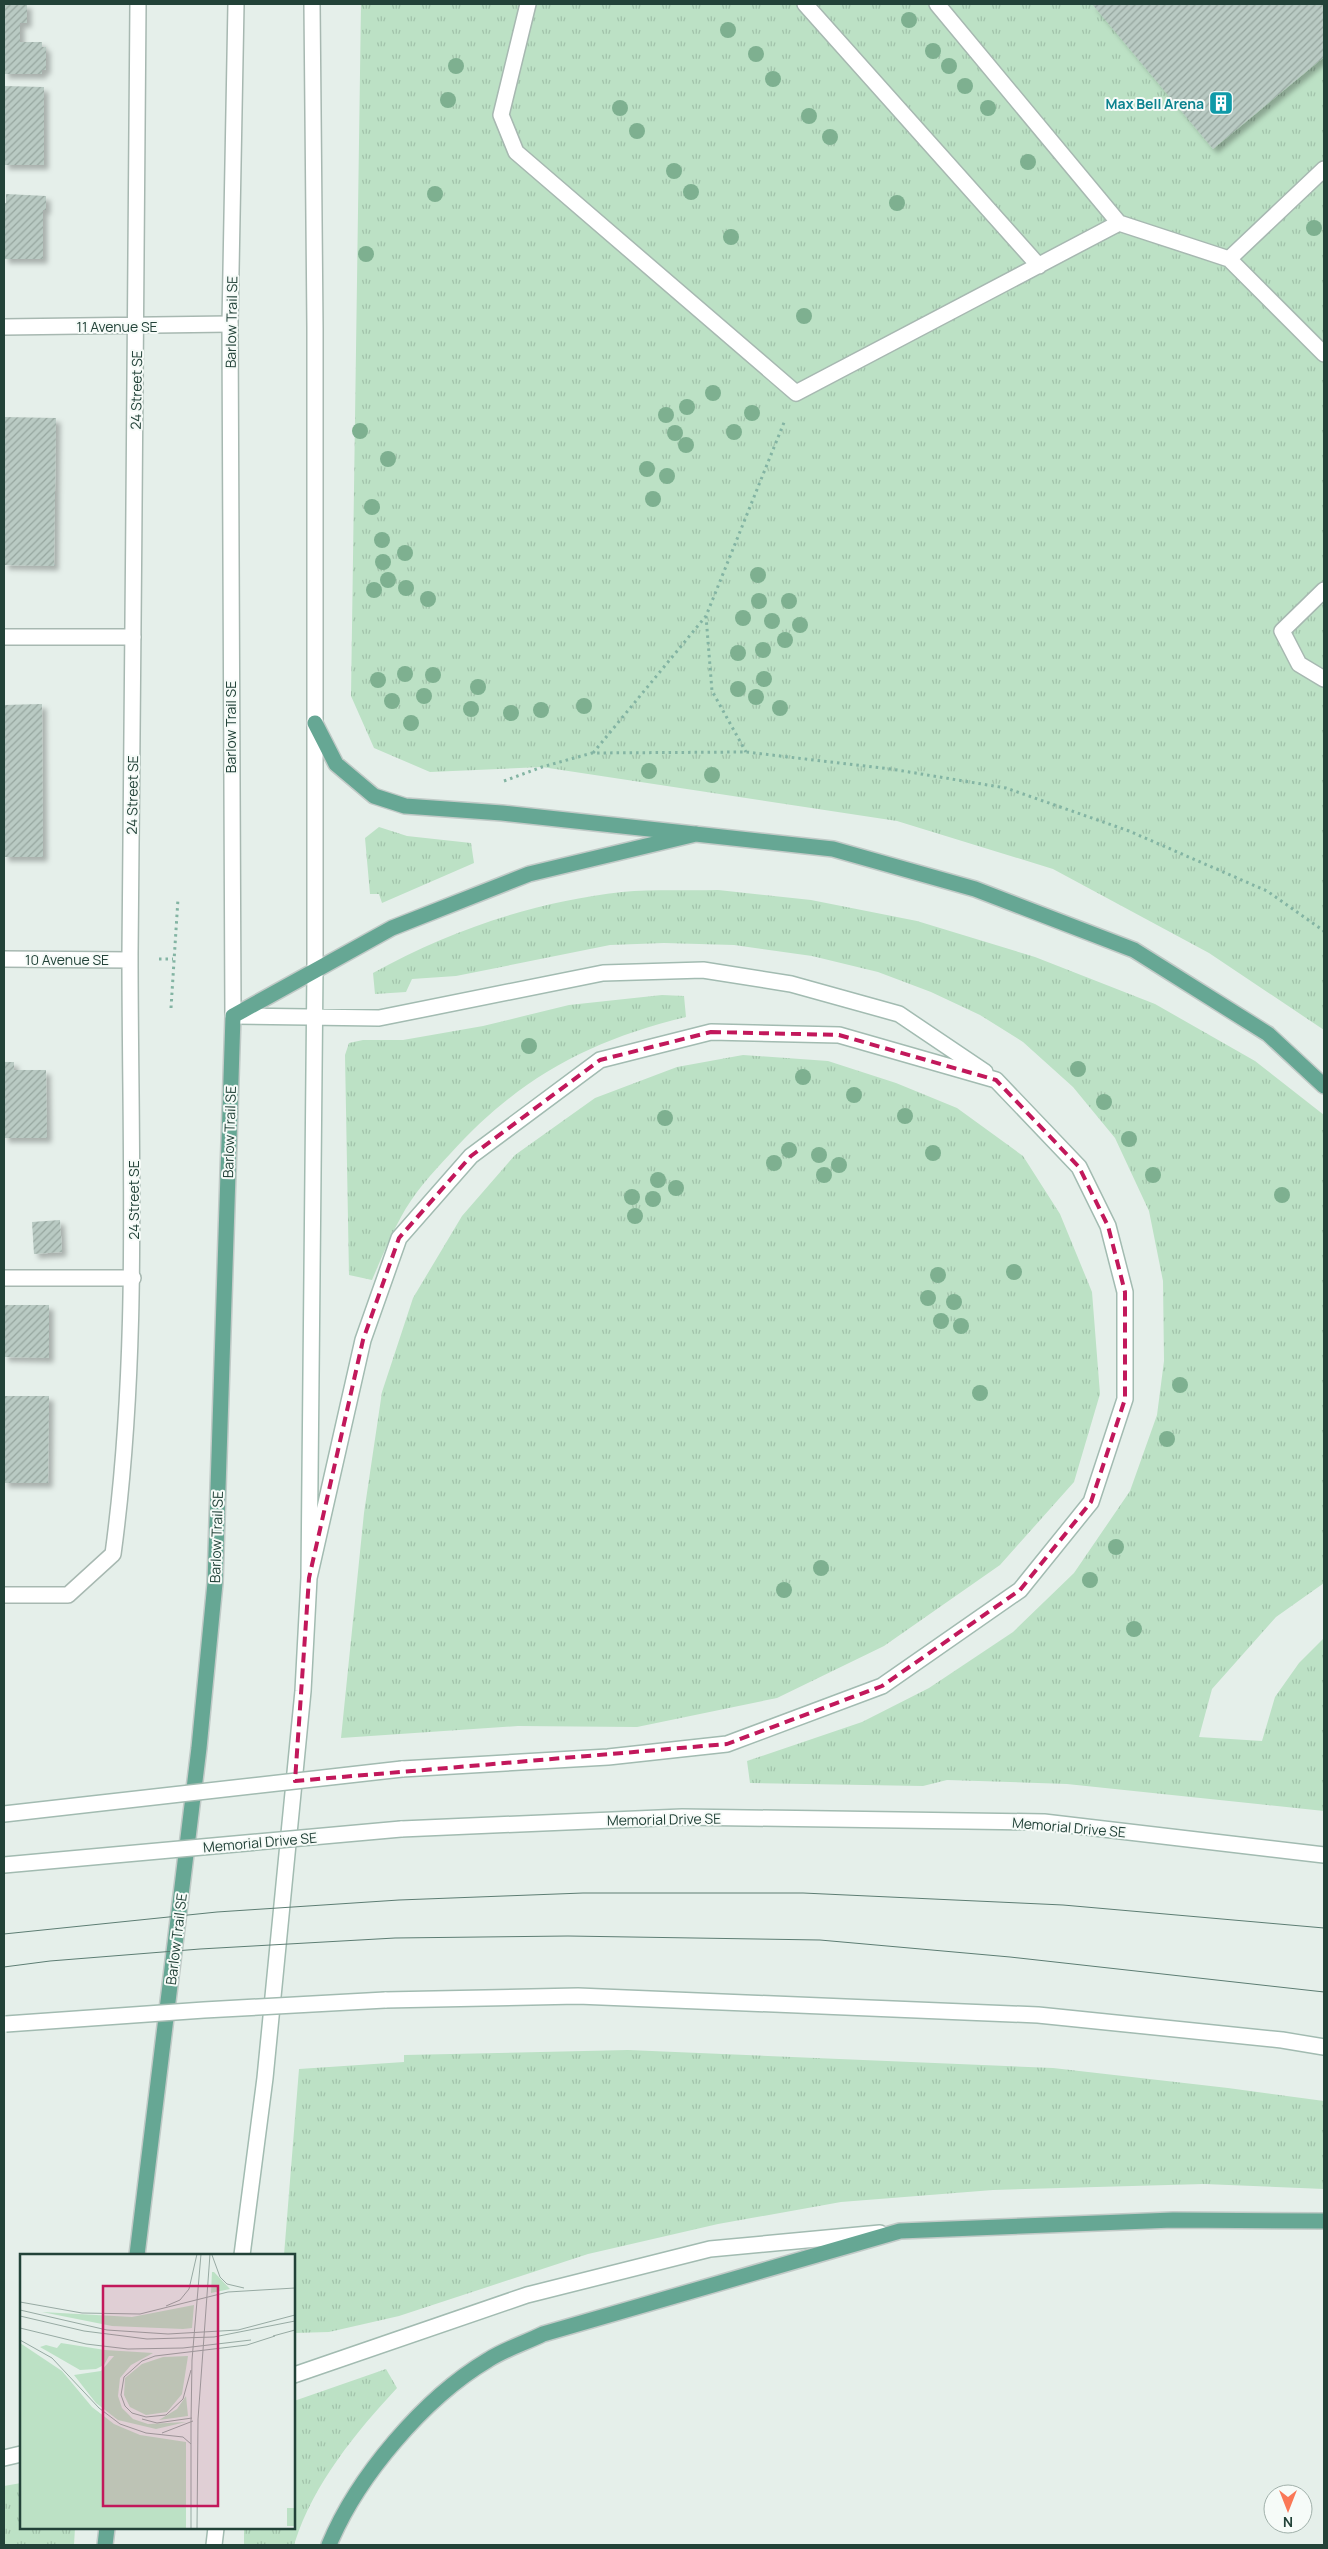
<svg xmlns="http://www.w3.org/2000/svg" width="1328" height="2549" font-family="Manrope,sans-serif">
  <style>
    .grass { fill: url(#grass-tufts) }
    .building { fill: url(#building-hatch); filter: url(#shadow) }
    .lines { fill: none; stroke-linecap: round; stroke-linejoin: round }
    .service-casing { stroke: #a7b8b1; stroke-width: 18 }
    .minor-casing { stroke: #a7b8b1; stroke-width: 18 }
    .tertiary-casing { stroke: #a7b8b1; stroke-width: 18 }
    .secondary-casing { stroke: #a2bbb1; stroke-width: 18 }
    .primary-casing { stroke: #c1cac7; stroke-width: 18 }
    .path { stroke: #83b4a3; stroke-width: 3; stroke-dasharray: 2.5 4; stroke-linecap: butt }
    .service { stroke: #fff; stroke-width: 15 }
    .minor { stroke: #fff; stroke-width: 15 }
    .tertiary { stroke: #fff; stroke-width: 15 }
    .secondary { stroke: #fff; stroke-width: 15 }
    .primary { stroke: #66a794; stroke-width: 15 }
    .tram { stroke: #5d7d73; stroke-width: 1 }
    .secondary-bridge-casing { stroke: #a2bbb1; stroke-width: 18; stroke-linecap: butt }
    .secondary-bridge { stroke: #fff; stroke-width: 15 }
    .tree { fill: #7eb090 }
    .marked { fill: none; stroke: #c2185b; stroke-width: 4; stroke-dasharray: 10 6; stroke-linejoin: round }
    .labels { text-anchor: middle; dominant-baseline: central; stroke-width: 4; stroke-linejoin: round; paint-order: stroke }
    .culture-label { font-size: 14px; font-weight: bold; fill: #0d838f; stroke: #f6fbf8; text-anchor: end }
    .street-label { font-size: 14px; fill: #224238; stroke: #f6fbf8 }
    .inset-road { fill: none; stroke: #97aaa3; stroke-width: 1 }
    .view { fill: #c2185b; fill-opacity: 0.15; stroke: #c2185b; stroke-width: 2.5 }
    .inset-edge { fill: none; stroke: #224238; stroke-width: 2.5 }
  </style>
  <defs>
    <pattern id="grass-tufts" width="24" height="20" patternUnits="userSpaceOnUse" patternTransform="scale(1.25)"><rect width="24" height="20" fill="#bce1c5"/><path d="M3 7l-1-3M5 7V3M7 7l1-3M15 17l-1-3M17 17v-4M19 17l1-3" fill="none" stroke="#a1c2aa"/></pattern>
    <pattern id="building-hatch" width="6" height="6" patternUnits="userSpaceOnUse" patternTransform="scale(1.25)"><rect width="6" height="6" fill="#b9cac3"/><path d="M-1 1l2-2M0 6l6-6M5 7l2-2" fill="none" stroke="#96a69f"/></pattern>
    <filter id="shadow"><feDropShadow dx="4.5" dy="4.5" stdDeviation="2.5" flood-color="#0004"/></filter>
  </defs>
  <rect width="100%" height="100%" fill="#e5efea"/>
  <path class="grass" d="M361 4H1324V1030L1209 953 1053 869 897 821 542 767 430 772 374 748 351 696Z
    M379 827 407 836 471 843 474 863 382 903 379 894H370L365 838Z
    M718 890 811 900 917 921 1035 957 1155 1004 1255 1061 1324 1115V1583L1276 1617 1212 1689 1199 1737 1262 1741 1275 1697 1299 1663 1324 1638V1811L1067 1784 947 1780 923 1786 750 1783 747 1761 862 1722 929 1688 1013 1632 1074 1573 1130 1491 1157 1415 1164 1361 1163 1281 1149 1211 1115 1138 1073 1087 1023 1042 980 1015 931 992 878 972 812 956 734 945 664 943 610 945 456 976 412 979 406 992 375 994 373 973C450 930 534 902 622 892 654 889 687 891 718 890Z
    M662 995 684 996 686 1017C587 1041 518 1079 450 1154 432 1173 413 1194 401 1217 390 1237 381 1259 372 1280L349 1275 345 1055 349 1043 363 1040H403L483 1026 569 1005Z
    M743 1055 828 1061 896 1083 957 1108 1023 1156 1060 1214 1092 1292 1100 1394 1074 1482 1000 1565 884 1646 777 1698 637 1727 518 1726 341 1738 364 1513 382 1392 413 1298 462 1216 515 1155 595 1098 677 1067Z
    M628 2050 1053 2068 1228 2088 1324 2101V2189L1204 2184 993 2190 841 2202 718 2224 588 2254 399 2316 329 2332 294 2333V2255H284L299 2069 404 2062V2055Z
    M386 2369 397 2388C355 2433 312 2486 294 2545H244V2528H294V2401Z
    M21 2483V2528H75L74 2545H4V2486Z"/>
  <path class="building" d="M4 4H27V23H20V42H42V47H46V70H42V74H4Z
    M1092 4H1324V57L1213 149Z
    M4 86 44 87V165H4Z
    M6 194 46 196V210H43V259H4V203H6Z
    M4 417 56 418 54 566 4 565Z
    M42 704 43 857H4V705Z
    M4 1062H14V1070H46L47 1138H4Z
    M60 1220 62 1252 34 1254 32 1222Z
    M4 1305H49V1358L4 1357Z
    M4 1396H49L48 1483H4Z"/>
  <g class="lines">
    <defs>
      <path id="service" d="M528 4 501 115 516 152 796 393 1119 223 1229 259 1324 354
        M805 4 1039 266
        M937 4 1119 223
        M1229 259 1324 169
        M1324 590 1282 631 1299 664 1324 679
        M4 637H133
        M4 1278H133"/>
      <path id="minor" d="M4 327 230 324
        M4 959 130 960
        M4 1595H68L113 1554C140 1355 130 1155 130 955 132 638 137 321 138 4"/>
      <path id="tertiary" d="M312 4 315 328V970
        M233 1016 230 324 236 4"/>
      <path id="secondary" d="M233 1016 379 1018 603 973 703 970 791 984 899 1014 985 1072
        M309 1578 363 1340 399 1238 471 1156 600 1060 711 1032 839 1035 996 1080 1079 1167 1108 1226 1125 1292V1399L1091 1502 1020 1590 882 1686 727 1744 608 1757 402 1769
        M401 1829 682 1817 1044 1822 1324 1855
        M385 2000 578 1996 1038 2015 1282 2040 1324 2047
        M242 2255 265 2078 303 1691 309 1578 315 970
        M294 2375 527 2295 710 2249 880 2233
        M4 2458 21 2454
        M214 2545 216 2528"/>
      <path id="primary" d="M315 723 336 764 374 796 405 806 502 813 833 849 975 889 1134 950 1268 1034 1324 1086
        M137 2255 199 1748 215 1583 233 1016 392 928 529 874 696 834
        M105 2545 107 2528
        M329 2545C357 2477 424 2398 488 2360 505 2349 525 2343 543 2334L900 2231 1173 2220 1324 2221"/>
    </defs>
    <use href="#service" class="service-casing"/>
    <use href="#minor" class="minor-casing"/>
    <use href="#tertiary" class="tertiary-casing"/>
    <use href="#secondary" class="secondary-casing"/>
    <use href="#primary" class="primary-casing"/>
    <path class="path" d="M706 616 712 691 746 752
      M593 753 706 616 785 420
      M504 781 542 767 592 753 746 752 891 769 1006 788 1129 831 1267 891 1324 931
      M159 959H173
      M171 1008 178 899"/>
    <use href="#service" class="service"/>
    <use href="#minor" class="minor"/>
    <use href="#tertiary" class="tertiary"/>
    <use href="#secondary" class="secondary"/>
    <use href="#primary" class="primary"/>
    <path class="tram" d="M4 1934 217 1912 399 1900 583 1893H803L1063 1905 1324 1928
      M4 1967 50 1961 200 1949 395 1938 568 1936 820 1940 1010 1957 1324 1992"/>
    <defs>
      <path id="secondary-bridge" d="M4 1814 402 1769
        M4 1865 401 1829
        M6 2024 204 2010 385 2000"/>
    </defs>
    <use href="#secondary-bridge" class="secondary-bridge-casing"/>
    <use href="#secondary-bridge" class="secondary-bridge"/>
  </g>
  <g class="tree">
    <circle cx="909" cy="20" r="8"/>
    <circle cx="728" cy="30" r="8"/>
    <circle cx="933" cy="51" r="8"/>
    <circle cx="756" cy="54" r="8"/>
    <circle cx="456" cy="66" r="8"/>
    <circle cx="949" cy="66" r="8"/>
    <circle cx="773" cy="79" r="8"/>
    <circle cx="965" cy="86" r="8"/>
    <circle cx="448" cy="100" r="8"/>
    <circle cx="620" cy="108" r="8"/>
    <circle cx="988" cy="108" r="8"/>
    <circle cx="809" cy="116" r="8"/>
    <circle cx="637" cy="131" r="8"/>
    <circle cx="830" cy="137" r="8"/>
    <circle cx="1028" cy="162" r="8"/>
    <circle cx="674" cy="171" r="8"/>
    <circle cx="691" cy="192" r="8"/>
    <circle cx="435" cy="194" r="8"/>
    <circle cx="897" cy="203" r="8"/>
    <circle cx="1314" cy="228" r="8"/>
    <circle cx="731" cy="237" r="8"/>
    <circle cx="366" cy="254" r="8"/>
    <circle cx="804" cy="316" r="8"/>
    <circle cx="713" cy="393" r="8"/>
    <circle cx="687" cy="407" r="8"/>
    <circle cx="752" cy="413" r="8"/>
    <circle cx="666" cy="415" r="8"/>
    <circle cx="360" cy="431" r="8"/>
    <circle cx="734" cy="432" r="8"/>
    <circle cx="675" cy="433" r="8"/>
    <circle cx="686" cy="445" r="8"/>
    <circle cx="388" cy="459" r="8"/>
    <circle cx="647" cy="469" r="8"/>
    <circle cx="667" cy="476" r="8"/>
    <circle cx="653" cy="499" r="8"/>
    <circle cx="372" cy="507" r="8"/>
    <circle cx="382" cy="540" r="8"/>
    <circle cx="405" cy="553" r="8"/>
    <circle cx="383" cy="562" r="8"/>
    <circle cx="758" cy="575" r="8"/>
    <circle cx="388" cy="580" r="8"/>
    <circle cx="406" cy="588" r="8"/>
    <circle cx="374" cy="590" r="8"/>
    <circle cx="428" cy="599" r="8"/>
    <circle cx="759" cy="601" r="8"/>
    <circle cx="789" cy="601" r="8"/>
    <circle cx="743" cy="618" r="8"/>
    <circle cx="772" cy="621" r="8"/>
    <circle cx="800" cy="625" r="8"/>
    <circle cx="785" cy="640" r="8"/>
    <circle cx="763" cy="650" r="8"/>
    <circle cx="738" cy="653" r="8"/>
    <circle cx="405" cy="674" r="8"/>
    <circle cx="433" cy="675" r="8"/>
    <circle cx="764" cy="679" r="8"/>
    <circle cx="378" cy="680" r="8"/>
    <circle cx="478" cy="687" r="8"/>
    <circle cx="738" cy="689" r="8"/>
    <circle cx="424" cy="696" r="8"/>
    <circle cx="756" cy="697" r="8"/>
    <circle cx="392" cy="701" r="8"/>
    <circle cx="584" cy="706" r="8"/>
    <circle cx="780" cy="708" r="8"/>
    <circle cx="471" cy="709" r="8"/>
    <circle cx="541" cy="710" r="8"/>
    <circle cx="511" cy="713" r="8"/>
    <circle cx="411" cy="723" r="8"/>
    <circle cx="649" cy="771" r="8"/>
    <circle cx="712" cy="775" r="8"/>
    <circle cx="529" cy="1046" r="8"/>
    <circle cx="1078" cy="1069" r="8"/>
    <circle cx="803" cy="1077" r="8"/>
    <circle cx="854" cy="1095" r="8"/>
    <circle cx="1104" cy="1102" r="8"/>
    <circle cx="905" cy="1116" r="8"/>
    <circle cx="665" cy="1118" r="8"/>
    <circle cx="1129" cy="1139" r="8"/>
    <circle cx="789" cy="1150" r="8"/>
    <circle cx="933" cy="1153" r="8"/>
    <circle cx="819" cy="1155" r="8"/>
    <circle cx="774" cy="1163" r="8"/>
    <circle cx="839" cy="1165" r="8"/>
    <circle cx="824" cy="1175" r="8"/>
    <circle cx="1153" cy="1175" r="8"/>
    <circle cx="658" cy="1180" r="8"/>
    <circle cx="676" cy="1188" r="8"/>
    <circle cx="1282" cy="1195" r="8"/>
    <circle cx="632" cy="1197" r="8"/>
    <circle cx="653" cy="1199" r="8"/>
    <circle cx="635" cy="1216" r="8"/>
    <circle cx="1014" cy="1272" r="8"/>
    <circle cx="938" cy="1275" r="8"/>
    <circle cx="928" cy="1298" r="8"/>
    <circle cx="954" cy="1302" r="8"/>
    <circle cx="941" cy="1321" r="8"/>
    <circle cx="961" cy="1326" r="8"/>
    <circle cx="1180" cy="1385" r="8"/>
    <circle cx="980" cy="1393" r="8"/>
    <circle cx="1167" cy="1439" r="8"/>
    <circle cx="1116" cy="1547" r="8"/>
    <circle cx="821" cy="1568" r="8"/>
    <circle cx="1090" cy="1580" r="8"/>
    <circle cx="784" cy="1590" r="8"/>
    <circle cx="1134" cy="1629" r="8"/>
  </g>
  <path class="marked" d="M711 1032 839 1035 996 1080 1079 1167 1108 1226 1125 1292V1399L1091 1502 1020 1590 882 1686 727 1744 295 1781 309 1578 363 1340 399 1238 471 1156 600 1060Z"/>
  <defs>
    <symbol id="building-square" viewBox="-11 -11 22 22"><rect x="-9" y="-9" width="18" height="18" rx="4" fill="#0f9aa8" stroke="#f6fbf8"/><path d="M-4-6H4V6H1V3H-1V6H-4ZM-2.5-4.3h1.7v1.8h-1.7ZM.8-4.3h1.7v1.8H.8ZM-2.5-1h1.7V.8h-1.7ZM.8-1h1.7V.8H.8Z" fill="#fff"/></symbol>
  </defs>
  <g fill-rule="evenodd">
    <use href="#building-square" x="1207" y="89" width="28" height="28"/>
  </g>
  <g class="labels">
    <g class="culture-label">
      <text x="1204" y="103">Max Bell Arena</text>
    </g>
    <g class="street-label">
      <text transform="translate(231 322) rotate(-89)">Barlow Trail SE</text>
      <text x="117" y="326">11 Avenue SE</text>
      <text transform="translate(136 390) rotate(-89)">24 Street SE</text>
      <text transform="translate(230 727) rotate(-90)">Barlow Trail SE</text>
      <text transform="translate(132 795) rotate(-89)">24 Street SE</text>
      <text x="67" y="959">10 Avenue SE</text>
      <text transform="translate(229 1132) rotate(-88)">Barlow Trail SE</text>
      <text transform="translate(133 1200) rotate(-90)">24 Street SE</text>
      <text transform="translate(216 1537) rotate(-88)">Barlow Trail SE</text>
      <text transform="translate(664 1819) rotate(-1)">Memorial Drive SE</text>
      <text transform="translate(1069 1827) rotate(5)">Memorial Drive SE</text>
      <text transform="translate(260 1842) rotate(-5)">Memorial Drive SE</text>
      <text transform="translate(176 1939) rotate(-83)">Barlow Trail SE</text>
    </g>
  </g>
  <g transform="translate(20 2254)">
    <rect width="275" height="275" fill="#e5efea"/>
    <path d="M192 18H194L210 35 191 39ZM174 51 172 74 163 75 92 72 22 58 112 63ZM0 89 42 117 72 153 94 170 120 181 166 188V275H0ZM41 89 85 96 133 99 111 111 100 124 98 142 102 154 113 165 128 170 166 168 136 175 98 166 76 149 54 121 81 117 94 102H89L84 111 76 115 60 116 20 93 26 91 37 94ZM168 102 162 140 147 158 126 161 110 153 104 141 105 124 122 110 143 103ZM166 142 168 162 139 166 157 155Z" fill="#bce1c5"/>
    <path d="M267 254H275V272H267Z" fill="#bce1c5"/>
    <path class="inset-road" d="M192 1 200 23 207 30 224 34M0 48 62 59 120 60 208 38 275 34M146 52 160 46 169 35 177 0M0 56 87 76 148 80 218 76 275 61M0 62 64 77 127 85 194 83 275 67M0 74 66 90 108 95 163 94 231 86M253 82 275 76M0 86 32 104 79 154 100 170 126 179 163 183 171 190M171 116 163 145 146 161 126 163 112 159 105 152 101 141 104 123 122 107 135 102 227 91 255 82M122 165 137 169 172 164M178 165 190 0M171 169V275M171 169 172 106 181 0M142 179 173 167M177 275 178 165"/>
    <path class="view" d="M83 32H198V252H83Z"/>
    <rect width="275" height="275" class="inset-edge"/>
  </g>
  <rect width="1328" height="2549" fill="none" stroke="#224238" stroke-width="10"/>
  <g transform="translate(1288 2509) rotate(180)"><circle r="24" fill="#f6fbf8" stroke="#a1b1ab"/>
  <path d="M0-4L9 19L0 12L-9 19Z" fill="#fa7857"/>
  <text y="-8" font-size="14" font-weight="bold" text-anchor="middle" fill="#224238">N</text>
  </g>
</svg>
